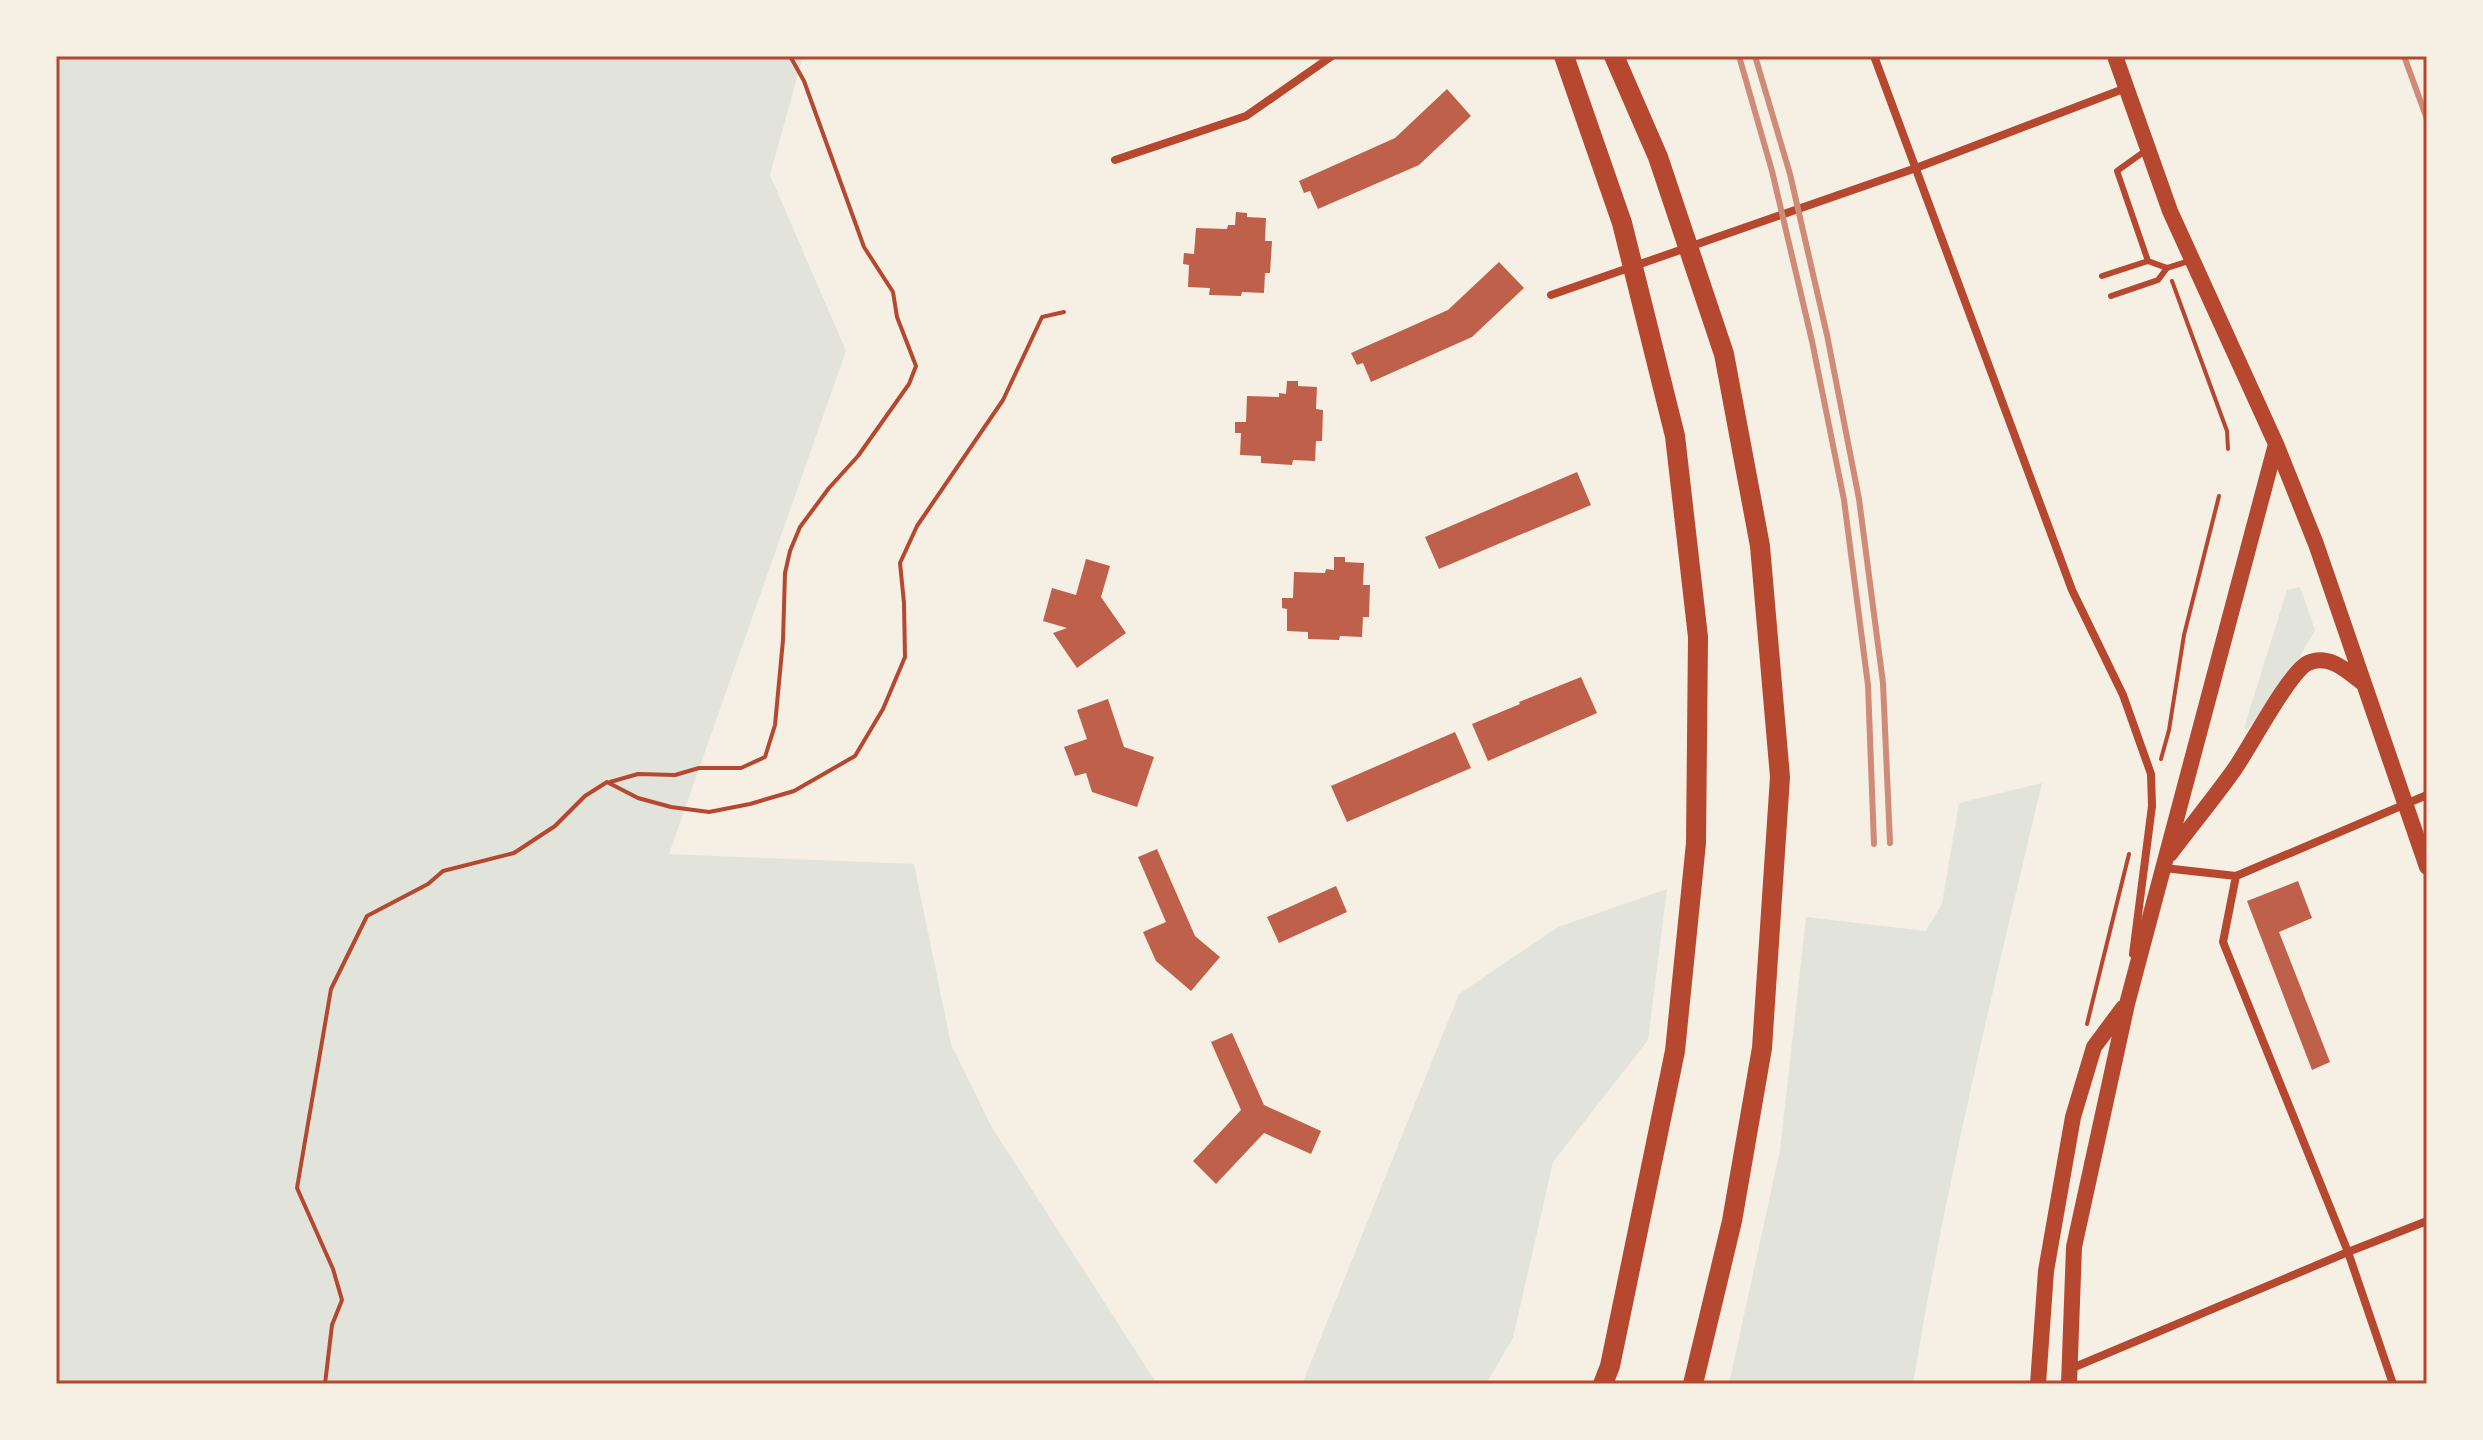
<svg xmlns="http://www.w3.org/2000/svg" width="2483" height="1440" font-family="Signika,sans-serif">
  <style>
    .green { fill: #e2e4dc }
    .building { fill: #bf614a }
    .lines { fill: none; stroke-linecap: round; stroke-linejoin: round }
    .path { stroke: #b5482f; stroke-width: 4 }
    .service { stroke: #b5482f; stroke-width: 6 }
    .minor { stroke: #b5482f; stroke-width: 8 }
    .secondary { stroke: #b5482f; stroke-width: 16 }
    .motorway { stroke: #b5482f; stroke-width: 20 }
    .rail { stroke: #cf8b77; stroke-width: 6 }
    .neatline { fill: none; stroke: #b5482f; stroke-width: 3 }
  </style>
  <rect width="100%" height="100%" fill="#f6efe4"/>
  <path class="green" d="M56 56H803L770 175 846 351 669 854 914 864 951 1044 991 1126 1157 1384H56Z
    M2300 587 2315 630 2299 658 2247 730 2244 728 2287 590Z
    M2042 783C1995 982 1946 1182 1913 1384H1729L1780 1150 1806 917 1926 931 1942 904 1959 803Z
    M1667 889 1648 1040 1553 1162 1513 1338 1486 1384H1302L1459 994 1558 927Z"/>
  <path class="building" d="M1447 89 1471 116 1419 165 1318 209 1310 191 1304 193 1299 181 1395 138Z
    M1236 212 1247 213V217L1266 218 1265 241H1272L1270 273H1265L1264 293 1242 292 1241 296 1209 295 1210 288 1188 287 1189 265 1183 264 1184 253 1194 254 1196 228 1227 229 1228 225H1235Z
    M1499 262 1524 288 1472 337 1371 382 1363 363 1357 365 1351 353 1448 310Z
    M1287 381H1298V386L1317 387 1316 409 1323 410 1322 441H1316L1315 461 1293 460 1292 465 1261 463V456L1240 455 1241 433H1235V422H1246L1247 396 1279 397V393L1286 394Z
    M1577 472 1591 505 1439 569 1425 537Z
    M1334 557H1345V562L1364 563 1363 585H1370L1369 617H1363L1362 637 1340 636 1339 640 1308 639V632L1287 631V609L1282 608V598H1293L1294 572 1325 573 1326 569 1334 570Z
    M1086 559 1110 566 1101 597 1126 633 1077 668 1053 633 1067 628 1043 621 1052 588 1076 595Z
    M1581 677 1597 713 1488 761 1472 724 1520 704 1519 702Z
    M1108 699 1124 747 1154 757 1137 807 1092 792 1086 773 1075 776 1064 747 1087 739 1077 710Z
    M1455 732 1471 768 1347 822 1331 786Z
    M1157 849 1195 936 1220 957 1191 991 1156 961 1143 932 1166 922 1138 857Z
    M2298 881 2312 918 2279 932 2330 1062 2312 1070 2247 901Z
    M1336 886 1347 912 1279 943 1267 917Z
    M1232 1033 1264 1105 1321 1131 1311 1154 1264 1133 1216 1184 1193 1161 1241 1110 1211 1042Z"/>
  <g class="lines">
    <path class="path" d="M2172 281 2227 431 2228 449
      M2161 759 2169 730 2184 635 2219 496
      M610 782 638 774 675 775 699 768H741L765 757 775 725 783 640 785 573 790 551 800 527 829 488 858 456 909 384 916 366 897 317 893 292 864 247 804 81 790 56
      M2087 1024 2129 854
      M325 1384 332 1325 342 1300 333 1269 297 1188 331 989 367 916 428 884 443 871 514 853 555 826 585 796 607 782 638 798 671 807 709 812 750 804 794 791 855 756 883 709 905 657 904 603 900 563 917 526 1003 400 1042 317 1064 312"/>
    <path class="service" d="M2145 151 2117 171 2148 261
      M2102 276 2148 261 2167 268 2189 261
      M2111 296 2158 280 2167 268"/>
    <path class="minor" d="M1874 56 2072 590 2123 695 2151 774 2152 806 2133 954
      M1115 160 1246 116 1332 56
      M1551 295 1916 168 2126 88
      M2164 868 2236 876 2223 942 2348 1252 2393 1384
      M2236 876 2427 795
      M2070 1369 2348 1252 2427 1221"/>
    <path class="secondary" d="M2115 56 2170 211 2276 444 2316 544 2427 867
      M2170 854C2191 826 2214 798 2234 770 2249 749 2289 672 2308 663 2329 653 2348 672 2363 683
      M2038 1384 2046 1271 2073 1117 2094 1047 2123 1008
      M2069 1384 2074 1247 2127 1004 2276 444"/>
    <path class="motorway" d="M1564 56 1622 223 1675 436 1698 637 1696 843 1675 1051 1610 1366 1603 1384
      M1614 56 1658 157 1724 354 1760 546 1780 777 1762 1048 1732 1221 1693 1384"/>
    <path class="rail" d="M1739 56 1772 171 1812 341 1844 500 1868 685 1874 844
      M1755 56 1790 174 1827 335 1859 499 1883 683 1890 843
      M2404 56 2427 119"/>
  </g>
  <rect width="2483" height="1440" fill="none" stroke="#f6efe4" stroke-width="116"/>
  <rect x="58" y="58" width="2367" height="1324" class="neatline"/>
</svg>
